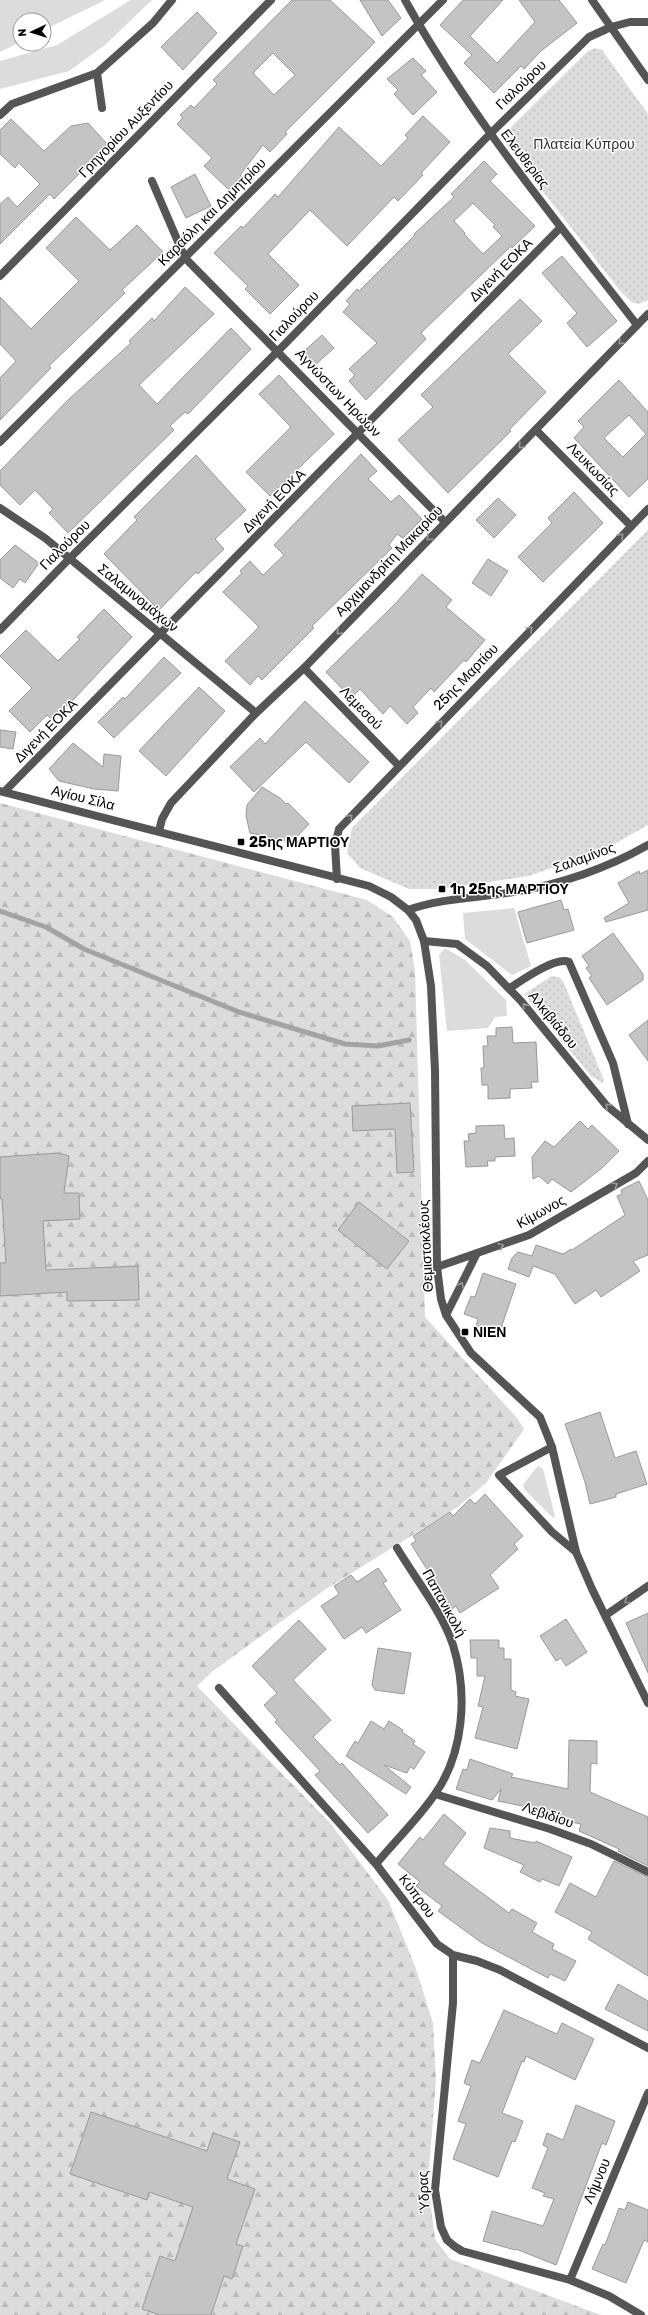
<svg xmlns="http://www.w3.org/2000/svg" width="648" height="2315" font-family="Rubik,sans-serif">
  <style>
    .grass { fill: #dcdcdc }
    .forest { fill: url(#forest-firs) }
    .park { fill: url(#park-dots) }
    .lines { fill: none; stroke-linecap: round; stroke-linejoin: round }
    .stream { stroke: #a3a3a3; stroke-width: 5 }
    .building { fill: #c4c4c4; stroke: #999; fill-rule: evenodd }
    .pedestrian { stroke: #555; stroke-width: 8 }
    .minor { stroke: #555; stroke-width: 8 }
    .tertiary { stroke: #555; stroke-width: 8 }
    .oneway { stroke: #999 }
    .poi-dot { fill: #000; stroke: #fff; stroke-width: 1.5 }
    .labels { text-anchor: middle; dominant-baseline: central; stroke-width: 3; stroke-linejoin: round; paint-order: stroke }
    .street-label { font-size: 14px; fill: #000; stroke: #fff }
    .park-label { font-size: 14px; fill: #333; stroke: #fff }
    .poi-label { font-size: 14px; font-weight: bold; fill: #000; stroke: #fff; text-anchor: start }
  </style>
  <defs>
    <pattern id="forest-firs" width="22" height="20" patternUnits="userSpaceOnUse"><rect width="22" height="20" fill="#dcdcdc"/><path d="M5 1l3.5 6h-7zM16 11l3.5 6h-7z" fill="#bbb"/></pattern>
    <pattern id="park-dots" width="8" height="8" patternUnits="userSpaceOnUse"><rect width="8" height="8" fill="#dcdcdc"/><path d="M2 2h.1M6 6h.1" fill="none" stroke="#bbb" stroke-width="1.8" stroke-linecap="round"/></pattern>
  </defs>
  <rect width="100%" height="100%" fill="#fff"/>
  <path class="grass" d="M0 0H105L44 30V20H20V42L0 52Z
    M131 0H152L105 45 69 71 0 89V61L57 45Z
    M514 908 531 966 512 975 465 939 463 913Z
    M445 948 465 960 506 1000 507 1016 495 1017 488 1028 447 1031 439 955Z
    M539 1466 543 1469 555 1516 553 1518 525 1490 523 1485 536 1468Z"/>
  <path class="forest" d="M0 803 367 900 393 917 410 941 415 971 425 1317 517 1418 524 1429 486 1483 459 1506 326 1589 213 1671 197 1686 331 1824 388 1900 415 1966 433 2023 436 2080 428 2183 435 2239 450 2259 601 2315H0Z"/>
  <path class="park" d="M595 48 602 50 648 114V300L639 304 633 303 621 292 507 145 506 138 512 126 588 51Z
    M648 530V825L609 847 529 876 442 889H409L360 868 347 853 352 828Z
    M552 976 559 977 563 981 604 1080 603 1083 591 1076 524 994Z"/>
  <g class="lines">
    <path class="stream" d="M0 911 46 927 84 949 239 1012 345 1044 378 1046 409 1040"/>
  </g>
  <path class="building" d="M292 0H330L375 42 285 132 287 134 270 152 263 145 240 175 243 177 229 190 204 166 212 158 177 124 183 118 180 115 191 105 194 108 217 84 213 80ZM273 53 295 75 274 95 253 73Z
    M360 0H388L401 18 382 36Z
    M463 0H503L470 36 497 63 535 22 519 0H559L577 23 541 51 524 69 521 66 494 93 464 63 472 55 440 25Z
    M197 12 217 33 183 70 161 47Z
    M413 58 426 71 421 75 437 92 413 115 394 94 398 90 387 79Z
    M423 116 450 142 421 173 423 175 398 201 394 197 347 246 310 210 268 254 299 285 270 314 245 289 248 286 214 253 241 226 243 228 275 194 278 197 339 127 381 166 408 138 405 135Z
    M11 119 44 151 71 126 88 123 108 145 54 199 50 194 0 244V204L8 197 17 207 40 184 19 163 15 168 0 154V130Z
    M484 161 497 174 490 181 535 226 512 248 511 246 421 333 426 339 366 400 349 381 355 375 349 369 377 343 343 312 350 304 346 301 357 289 359 291 415 235 414 234 454 197 451 194ZM473 203 495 225 493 227 502 236 483 254 464 234 465 233 454 221Z
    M195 174 211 206 186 218 171 187Z
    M76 217 110 250 137 225 163 252 122 290 125 293 49 366 51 368 0 420V378L16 361 0 344V297L31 329 79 281 46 248Z
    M562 256 617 321 587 347 567 323 577 313 542 273Z
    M185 287 214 314 139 385 157 404 231 328 251 349 188 414 185 412 170 426 174 430 68 533 49 513 53 509 35 490 20 505 0 485V471L68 400 131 343 129 341 152 318 154 321Z
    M520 299 542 321 508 354 546 392 509 430 511 431 448 493 398 440 433 407 421 395Z
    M322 335 334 348 315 365 303 352Z
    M279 375 334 434 270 496 246 472 291 427 259 394Z
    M619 380 648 412V479L629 497 574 438 584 427 578 421ZM629 415 646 434 623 457 604 438Z
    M361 454 377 471 368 479 391 502 399 495 422 519 403 538 397 534 389 545 392 548 312 626 314 628 262 680 258 676 250 685 225 661 259 627 223 592 242 573 240 571 250 561 263 575 284 555 274 545Z
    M196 455 246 510 215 539 224 549 198 574 196 572 159 610 104 554 137 520 134 517Z
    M574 492 603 523 543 582 518 557 552 523 548 518Z
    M498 498 516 515 494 538 476 520Z
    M15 545 39 563 25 583 20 579 13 588 0 578V560Z
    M488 559 508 571 491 596 472 583Z
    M422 574 452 600 446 607 485 640 466 662 464 660 434 692 431 688 413 707 418 713 407 724 390 706 383 714 360 689 351 698 326 672 395 604Z
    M104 609 132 637 74 699 51 719 47 715 30 732 9 711 32 688 0 656 26 630 58 661 80 639 77 637Z
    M164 657 181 673 114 738 98 722 123 697 125 699Z
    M199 687 225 711 166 776 139 751Z
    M305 701 369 762 349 783 306 742 254 792 230 767 260 738 265 744Z
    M0 730 16 732 13 749 0 747Z
    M73 743 103 767 104 754 121 756 118 791 94 789 59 781 49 769Z
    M262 787 280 798 286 804 288 803 309 824 292 842 250 833 246 816 247 805Z
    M648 870V910L606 922 604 918 629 903 618 883 639 871 640 874Z
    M561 900 564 910 568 909 574 930 527 943 518 912Z
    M613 933 643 974V980L607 1005 589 978 592 976 586 968 589 966 582 956Z
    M648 1020V1061L629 1035Z
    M512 1027 513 1043 536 1042 538 1082H531L532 1088 510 1089V1098L488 1099V1085H482L481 1068H484L483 1046H488L487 1036H496V1028Z
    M410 1103 414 1172 397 1173 395 1129 353 1131 352 1106Z
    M580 1121 588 1129 592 1125 619 1151 602 1168 571 1192 552 1179 548 1184 539 1176 533 1179 532 1157 545 1141 554 1147Z
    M504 1125 505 1139 514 1138 515 1156 495 1157V1161H487L488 1166 466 1167 464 1141H469L468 1134 476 1133V1126Z
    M58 1153 69 1156 64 1193H79L80 1219 43 1221 46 1270 138 1266 139 1300 67 1301V1292L0 1296V1263H6L2 1199 0 1198V1157Z
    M639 1181 648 1200V1255L633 1261 640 1271 601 1297 596 1290 575 1304 555 1274 533 1266 529 1277 508 1269 512 1258 518 1252 532 1256 536 1245 563 1254 571 1249 572 1250 625 1215 617 1196 622 1194 621 1190Z
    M359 1202 409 1241 387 1269 338 1230Z
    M483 1273 516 1284 499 1334 476 1326 478 1319 464 1314 471 1296 475 1297Z
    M600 1412 615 1458 636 1451 647 1484 616 1494V1497L590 1504 585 1482 565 1424Z
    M485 1494 523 1536 514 1544 518 1549 490 1575 499 1588 460 1613 456 1606 452 1609 411 1544 416 1541 413 1536 450 1512 453 1516 470 1499 475 1504Z
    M378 1568 387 1581 383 1583 401 1610 366 1633 362 1627 344 1639 321 1606 339 1594 334 1586 351 1575 357 1582Z
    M648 1613V1673L626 1623Z
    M566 1619 587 1652 566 1666 561 1658 556 1661 540 1636Z
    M299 1620 326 1649 293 1680 331 1720 313 1737 340 1765 342 1763 388 1815 368 1833 315 1775 320 1771 275 1722 277 1720 264 1705 277 1693 252 1666Z
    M470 1640H499V1648H504V1659H511V1690L516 1692 515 1696 529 1699 517 1749 475 1738 483 1707 478 1706 485 1676H477V1658H471Z
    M378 1648 411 1653 404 1694 375 1690 372 1685Z
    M371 1721 384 1729 389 1721 403 1730 402 1732 415 1741 413 1744 425 1752 414 1769 410 1767 407 1773 384 1765 411 1787 406 1794 346 1756 355 1741 358 1743Z
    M569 1740 597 1741V1764L591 1763 590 1792 648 1817V1866L618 1851 619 1849 579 1831 581 1824 540 1816 542 1810 498 1801 501 1789 492 1800 456 1789 463 1769 467 1770 470 1759 513 1774 511 1777 568 1789Z
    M444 1814 466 1833 443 1864 509 1913 512 1909 537 1923 532 1932 554 1944 552 1949 576 1961 565 1981 550 1974 548 1978 482 1943 438 1911 442 1906 416 1886 420 1882 398 1864 420 1837 423 1840Z
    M490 1828 510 1831V1838L535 1843 536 1841 572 1857 559 1886 542 1879 540 1882 520 1872 524 1865 484 1848Z
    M614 1861 648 1877V1976L588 1939 592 1932 555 1912 570 1883 596 1897Z
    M618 1984 648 2001V2031L605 2009Z
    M504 2010 557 2034 562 2023 594 2039 575 2080 526 2056 524 2062 522 2061 502 2113 523 2121 515 2142 512 2141 498 2177 453 2159 466 2124 458 2121 471 2086 464 2083 472 2060 480 2063Z
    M576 2105 615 2121 606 2145 602 2143 556 2265 516 2249 515 2250 483 2241 492 2211 543 2226 554 2199 543 2196 545 2193 532 2188 548 2148 543 2145 547 2133 563 2140Z
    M91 2112 207 2151 213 2133 240 2142 227 2179 255 2189 236 2244 243 2246 232 2279 224 2276 211 2315H160L142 2309 160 2256 175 2261 193 2207 149 2192 147 2200 70 2174Z
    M628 2202 648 2210V2242L644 2240 626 2283 592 2269 603 2244 605 2245 619 2208 625 2210Z"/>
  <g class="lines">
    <path class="pedestrian" d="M97 73 102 108
      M152 181 185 258"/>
    <path class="minor" d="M405 0C470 117 556 220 637 325
      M0 115 12 104 97 73 153 23 172 0
      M185 258 445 522
      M0 276 271 0
      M536 430 631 526
      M0 442 443 0
      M0 508 45 538 256 713
      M0 630 69 559 278 351 490 134 589 37 611 27 630 22H648
      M304 668 399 766
      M4 792 561 227
      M408 910C441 898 479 898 513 892 559 885 608 868 648 845
      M424 941 457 944 487 966 521 1001 606 1105 648 1140
      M510 988C522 980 556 956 569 962L613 1063 628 1124
      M437 1267 529 1235 636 1173 648 1161
      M552 1447 499 1475 552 1532 576 1552
      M606 1615 648 1586
      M219 1688 376 1864 437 1944 453 1955 477 1961 500 1970 648 2048
      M435 1794 550 1829 591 1844 648 1872
      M376 1864C395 1841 418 1819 435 1794 464 1753 468 1693 453 1645 442 1612 415 1578 397 1548
      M453 1955V2003L435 2190 441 2227 447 2240 454 2246 462 2251 570 2280 609 2296 641 2315
      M570 2280 648 2093"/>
    <path class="tertiary" d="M592 0 648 80
      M0 791 369 886 391 897 408 910 416 920 424 941 431 986 435 1071 437 1267 441 1299 446 1315 471 1353 540 1417 552 1447 576 1552 592 1589 648 1703
      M159 831 162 819 171 803 256 713 304 668 648 314
      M337 879 335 845 339 829 648 509
      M446 1315 476 1255"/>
  </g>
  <defs><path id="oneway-chevron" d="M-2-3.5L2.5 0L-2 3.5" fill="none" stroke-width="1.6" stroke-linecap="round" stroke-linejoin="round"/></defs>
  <g class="oneway">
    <use href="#oneway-chevron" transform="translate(621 342) rotate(134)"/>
    <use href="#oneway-chevron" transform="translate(521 446) rotate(135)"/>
    <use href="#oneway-chevron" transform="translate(621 536) rotate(-46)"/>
    <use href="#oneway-chevron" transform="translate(429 538) rotate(134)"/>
    <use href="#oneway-chevron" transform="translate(530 629) rotate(-46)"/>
    <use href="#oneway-chevron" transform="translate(339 632) rotate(134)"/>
    <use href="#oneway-chevron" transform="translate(440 723) rotate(-46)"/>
    <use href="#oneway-chevron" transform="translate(350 817) rotate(-47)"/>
    <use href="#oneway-chevron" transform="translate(525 1006) rotate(-129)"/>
    <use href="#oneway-chevron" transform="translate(608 1106) rotate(-136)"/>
    <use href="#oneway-chevron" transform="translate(615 1185) rotate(-31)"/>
    <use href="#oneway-chevron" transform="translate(501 1246) rotate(-20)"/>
    <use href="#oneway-chevron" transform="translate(461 1285) rotate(-63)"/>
    <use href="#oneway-chevron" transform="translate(627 1601) rotate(145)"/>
  </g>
  <g class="poi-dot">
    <rect x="237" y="838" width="8" height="8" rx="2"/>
    <rect x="438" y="885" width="8" height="8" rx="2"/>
    <rect x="461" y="1328" width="8" height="8" rx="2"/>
  </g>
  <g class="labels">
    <g class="street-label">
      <text transform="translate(521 85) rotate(-44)">Γιαλούρου</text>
      <text transform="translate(126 129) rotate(-46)">Γρηγορίου Αυξεντίου</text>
      <text transform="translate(525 159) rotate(53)">Ελευθερίας</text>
      <text transform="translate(212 212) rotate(-45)">Καραόλη και Δημητρίου</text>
      <text transform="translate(501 270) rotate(-45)">Διγενή ΕΟΚΑ</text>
      <text transform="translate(294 316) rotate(-46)">Γιαλούρου</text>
      <text transform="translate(338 393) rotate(46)">Αγνώστων Ηρώων</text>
      <text transform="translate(593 469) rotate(46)">Λευκωσίας</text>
      <text transform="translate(274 501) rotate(-45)">Διγενή ΕΟΚΑ</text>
      <text transform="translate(65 545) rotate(-45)">Γιαλούρου</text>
      <text transform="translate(389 561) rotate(-46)">Αρχιμανδρίτη Μακαρίου</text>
      <text transform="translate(138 598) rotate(39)">Σαλαμινομάχων</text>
      <text transform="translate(466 677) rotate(-46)">25ης Μαρτίου</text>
      <text transform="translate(361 708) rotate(46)">Λεμεσού</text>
      <text transform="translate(46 731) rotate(-45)">Διγενή ΕΟΚΑ</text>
      <text transform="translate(83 798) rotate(14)">Αγίου Σίλα</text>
      <text transform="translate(584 858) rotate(-20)">Σαλαμίνος</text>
      <text transform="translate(553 1020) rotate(51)">Αλκιβιάδου</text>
      <text transform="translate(541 1212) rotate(-29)">Κίμωνος</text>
      <text transform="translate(426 1246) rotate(-93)">Θεμιστοκλέους</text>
      <text transform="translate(444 1603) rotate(61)">Παπανικολή</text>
      <text transform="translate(548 1815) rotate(19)">Λεβιδίου</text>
      <text transform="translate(417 1896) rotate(53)">Κύπρου</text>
      <text transform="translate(597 2181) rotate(-67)">Λήμνου</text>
      <text transform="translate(424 2192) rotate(-93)">Ύδρας</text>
    </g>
    <g class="park-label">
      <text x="584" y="144">Πλατεία Κύπρου</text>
    </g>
    <g class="poi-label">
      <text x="249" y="842">25ης ΜΑΡΤΙΟΥ</text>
      <text x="450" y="889">1η 25ης ΜΑΡΤΙΟΥ</text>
      <text x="473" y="1332">ΝΙΕΝ</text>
    </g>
  </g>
  <g transform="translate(32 32) rotate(266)"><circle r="19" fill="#ffffff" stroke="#999999"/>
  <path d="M0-3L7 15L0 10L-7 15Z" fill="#000000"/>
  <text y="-6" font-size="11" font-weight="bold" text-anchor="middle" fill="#000000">N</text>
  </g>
</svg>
